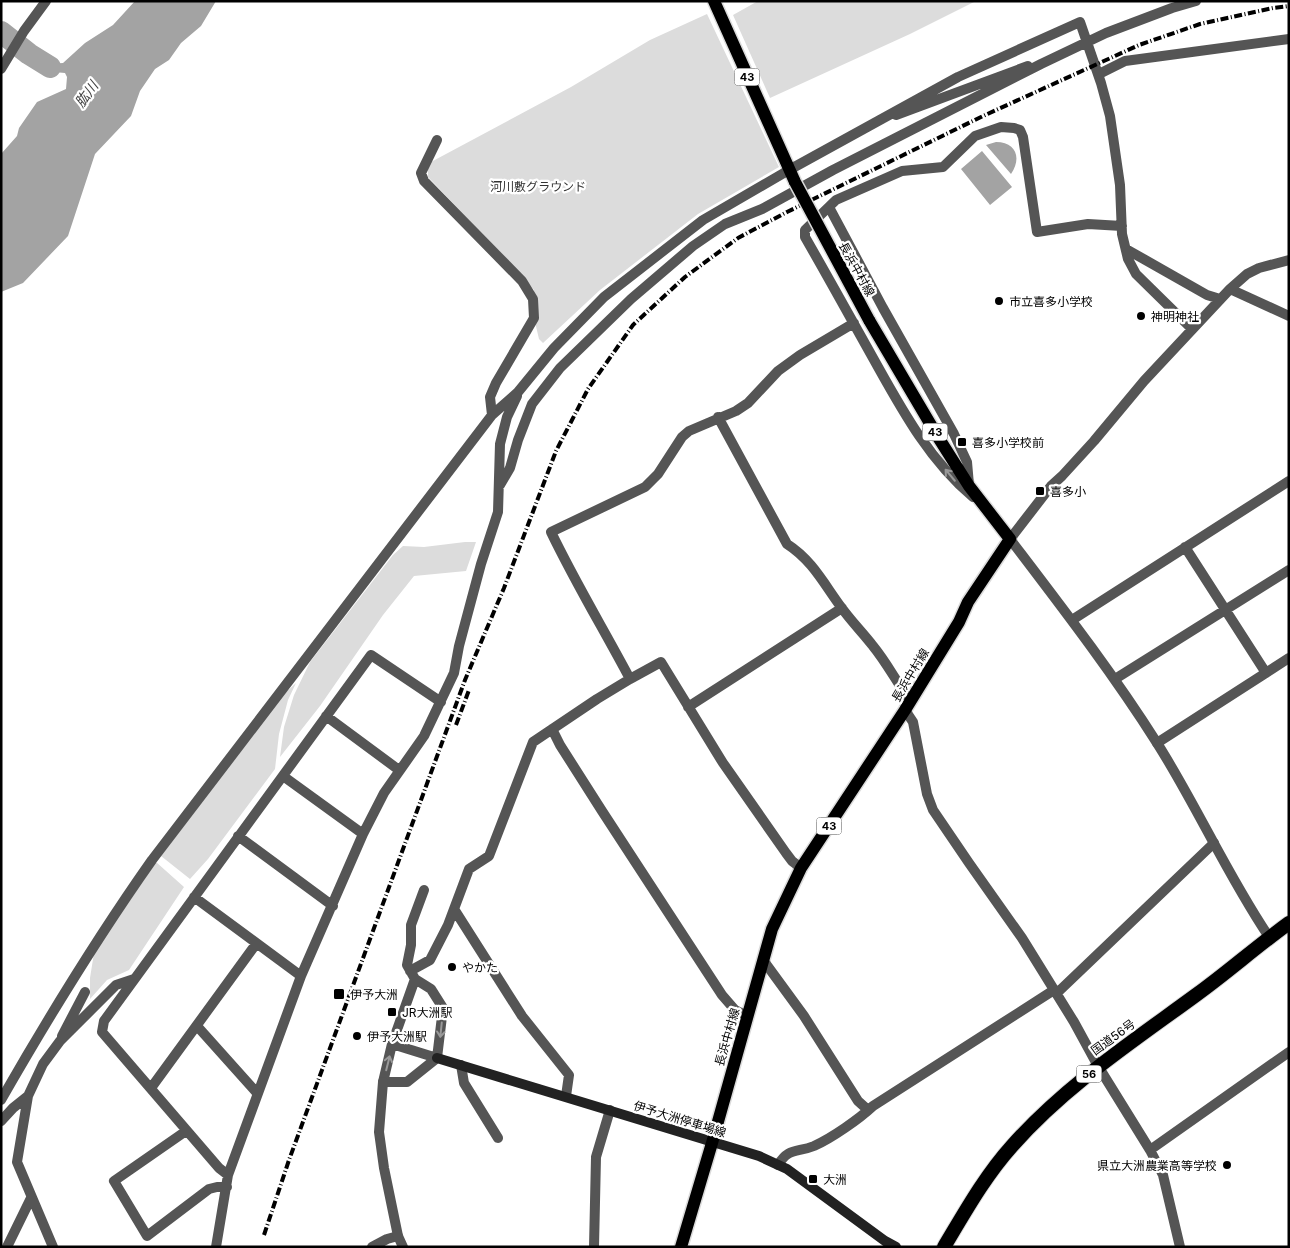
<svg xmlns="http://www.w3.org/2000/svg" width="1290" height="1248" font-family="Inter,'Noto Sans JP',sans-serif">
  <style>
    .green { fill: #dcdcdc }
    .water { fill: #a3a3a3 }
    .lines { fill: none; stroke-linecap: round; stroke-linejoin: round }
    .river { stroke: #a3a3a3; stroke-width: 22 }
    .primary-casing { stroke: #dbdbdb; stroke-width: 15 }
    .trunk-casing { stroke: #dbdbdb; stroke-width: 16 }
    .minor { stroke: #555; stroke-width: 10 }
    .tertiary { stroke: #555; stroke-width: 10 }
    .secondary { stroke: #222; stroke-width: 10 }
    .primary { stroke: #000; stroke-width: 12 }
    .trunk { stroke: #000; stroke-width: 14 }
    .rail { stroke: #000; stroke-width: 4; stroke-dasharray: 8 2.5 1 2.5; stroke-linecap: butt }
    .primary-bridge-casing { stroke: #dbdbdb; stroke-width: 15; stroke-linecap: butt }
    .primary-bridge { stroke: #000; stroke-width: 12 }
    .oneway { stroke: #999 }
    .poi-dot { fill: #000; stroke: #fff; stroke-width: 2 }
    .labels { text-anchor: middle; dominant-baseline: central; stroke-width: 4.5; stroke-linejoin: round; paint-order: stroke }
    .shield { fill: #fff; stroke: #4c4c4c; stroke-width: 1 }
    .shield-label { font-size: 11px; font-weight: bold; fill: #000 }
    .park-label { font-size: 12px; fill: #333; stroke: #fff }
    .street-label { font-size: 12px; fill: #000; stroke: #fff }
    .poi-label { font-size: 12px; fill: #000; stroke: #fff; text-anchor: start }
    .water-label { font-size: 14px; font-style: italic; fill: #444; stroke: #fff }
  </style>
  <rect width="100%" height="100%" fill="#fff"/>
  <path class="green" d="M758 1H976L910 34 770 98 733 15Z
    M707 14 779 167 698 214 600 290 543 343 539 339 534 318V290L519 272 428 177V169L431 162 571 87 650 40Z
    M465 542H476L466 571 414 576 383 615 320 706 280 757 284 727 294 695 310 662 393 555 403 546 424 547Z
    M296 683 288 700 279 734 275 769 208 859 190 879 161 856 283 695Z
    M156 862 184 887 129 970 107 980 90 999V978L94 953Z"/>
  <path class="water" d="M135 1H216L201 26 181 43 169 60 155 69 140 91 131 116 95 154 68 236 23 283 1 292V154L17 136 19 128 37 102 66 89 67 77 65 73 43 71 41 64 32 61 25 53 27 49 47 64 63 63 85 43 113 25Z
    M996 142C1016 142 1022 158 1011 174L986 145Z
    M982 151 1012 187 990 205 961 169Z"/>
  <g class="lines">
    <path class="river" d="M1 32 29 54 50 67"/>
    <defs>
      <path id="primary" d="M714 1 795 182
        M681 1247 712 1143 772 929 801 868 905 710 959 622 968 602 1010 539 969 486 938 437 869 320"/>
      <path id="trunk" d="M944 1247C965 1212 985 1176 1012 1146 1065 1086 1132 1042 1196 995 1228 972 1257 946 1289 923"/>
    </defs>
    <use href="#primary" class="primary-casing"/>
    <use href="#trunk" class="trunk-casing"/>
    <path class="minor" d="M1099 74 1125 61 1289 39
      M896 115 1028 66
      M437 140 421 173 424 181 522 281 533 299 534 318 496 383 490 397 492 415
      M829 207 883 308 954 434 967 462 969 485
      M1126 249 1207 295 1220 299
      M1230 289 1289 316
      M718 417 787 544C812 560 824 584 841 607 851 621 863 633 873 646 887 663 897 683 910 700
      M500 485 510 468 518 440 532 404 560 368 631 299 693 246 725 224 762 209 833 170 1041 64 1106 33 1172 8 1196 1
      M973 497C928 459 901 408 873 358 850 317 828 277 805 237V230L836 200 902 171 943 167 975 136 1001 127 1014 128 1020 130 1023 137 1037 232 1088 224 1122 226
      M1010 539 1051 486 1062 476 1094 441 1144 381 1230 289 1247 274 1259 268 1289 260
      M1185 547 1266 673
      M1072 620 1289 481
      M630 679 661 662 723 763 786 853 792 861 801 868
      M1115 679 1289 570
      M688 707 842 608
      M905 710 913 722 927 794 933 810 969 863 1022 938 1074 1022 1098 1066 1150 1150 1163 1175 1180 1247
      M326 716 399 770
      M552 729 560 745 602 811 722 995 735 1010 747 1016
      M1157 743 1289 658
      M283 776 363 834
      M238 836 333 906
      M194 897 301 976
      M454 909 522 1016 569 1075 566 1096
      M762 963 766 964 804 1016 858 1101 868 1110
      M410 971 430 960 448 925 469 869 489 856 533 742 597 699 630 679C604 630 575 582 551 532L645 487 658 474 682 437 689 431 736 411 748 403 778 371 800 355 854 323
      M415 979 392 1044 383 1082H407L437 1058 443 1008 431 989 415 979 407 965 411 945V925L424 890
      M1057 993 1214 843
      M197 1026 257 1093
      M62 1036 85 992
      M392 1044 437 1058
      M461 1065 464 1083 498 1138
      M151 1088 256 944
      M1 1100C48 1018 97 938 152 860L492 415 518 392 554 348 604 297 703 220 789 170 958 77 1080 22 1101 83 1110 116 1120 185 1122 234 1128 259 1136 274 1192 329
      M1 1121 13 1108 28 1096
      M186 1131 114 1181 147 1236 209 1189 217 1187H227
      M1150 1150 1289 1052
      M778 1165C789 1147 797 1153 814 1146 832 1138 859 1119 873 1106L1054 990
      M228 1175 219 1168 102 1032 104 1021 371 655 441 702
      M7 1247 31 1198
      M53 1247 17 1162 28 1096 43 1064 60 1041 116 985 134 979
      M216 1247 228 1175 301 976 363 834 384 793 424 736 454 673 459 646 481 564 498 512 500 444 507 417 517 396
      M372 1247 387 1239 398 1236
      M594 1247 596 1157 610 1110"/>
    <path class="tertiary" d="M1 69 24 31 46 1
      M1010 539C1061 606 1112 672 1157 743 1197 806 1227 875 1269 937
      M383 1082 379 1132 384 1168 398 1236 403 1247"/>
    <path class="secondary" d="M437 1058 759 1156 787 1169 885 1241 896 1247"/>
    <use href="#primary" class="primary"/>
    <use href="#trunk" class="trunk"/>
    <path class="rail" d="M456 725 469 690
      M264 1235 289 1160 465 680 504 588 556 451 588 389 633 325 685 277 738 238 787 212 983 116 1139 45 1200 24 1273 8 1289 6"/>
    <defs>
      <path id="primary-bridge" d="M795 182 869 320"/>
    </defs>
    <use href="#primary-bridge" class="primary-bridge-casing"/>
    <use href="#primary-bridge" class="primary-bridge"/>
  </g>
  <defs><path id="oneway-shaft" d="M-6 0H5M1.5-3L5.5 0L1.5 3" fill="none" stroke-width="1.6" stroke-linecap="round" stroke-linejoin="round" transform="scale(1.25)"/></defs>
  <g class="oneway">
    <use href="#oneway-shaft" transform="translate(950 475) rotate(-130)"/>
    <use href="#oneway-shaft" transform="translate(441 1030) rotate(96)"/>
    <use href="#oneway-shaft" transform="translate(388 1063) rotate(-76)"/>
  </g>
  <g class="poi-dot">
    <circle cx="999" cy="301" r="5"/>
    <circle cx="1141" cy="316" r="5"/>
    <rect x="957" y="437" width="10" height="10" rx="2.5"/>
    <rect x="1035" y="486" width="10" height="10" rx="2.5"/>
    <circle cx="452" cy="967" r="5"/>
    <rect x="333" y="988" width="12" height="12" rx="2.5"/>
    <rect x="387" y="1007" width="10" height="10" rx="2.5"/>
    <circle cx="357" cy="1036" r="5"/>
    <circle cx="1227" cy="1165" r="5"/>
    <rect x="808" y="1174" width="10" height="10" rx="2.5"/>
  </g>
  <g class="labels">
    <g class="shield">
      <rect x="734.5" y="68.5" width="25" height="17" rx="4"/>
      <rect x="922.5" y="423.5" width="25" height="17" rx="4"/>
      <rect x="816.5" y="817.5" width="25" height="17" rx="4"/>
      <rect x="1076.5" y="1065.5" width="25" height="17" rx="4"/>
    </g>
    <g class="shield-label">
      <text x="747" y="77">43</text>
      <text x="935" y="432">43</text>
      <text x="829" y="826">43</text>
      <text x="1089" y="1074">56</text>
    </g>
    <g class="park-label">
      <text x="538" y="186">河川敷グラウンド</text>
    </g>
    <g class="street-label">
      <text transform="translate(857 269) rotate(61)">長浜中村線</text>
      <text transform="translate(910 675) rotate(-59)">長浜中村線</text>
      <text transform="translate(727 1037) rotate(-74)">長浜中村線</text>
      <text transform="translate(1113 1037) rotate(-36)">国道56号</text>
      <text transform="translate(680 1119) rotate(17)">伊予大洲停車場線</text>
    </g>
    <g class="poi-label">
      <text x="1009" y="301">市立喜多小学校</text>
      <text x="1151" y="316">神明神社</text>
      <text x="972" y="442">喜多小学校前</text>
      <text x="1050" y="491">喜多小</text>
      <text x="462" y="967">やかた</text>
      <text x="350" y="994">伊予大洲</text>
      <text x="402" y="1012">JR大洲駅</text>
      <text x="367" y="1036">伊予大洲駅</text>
      <text x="1217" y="1165" text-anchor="end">県立大洲農業高等学校</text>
      <text x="823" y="1179">大洲</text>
    </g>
    <g class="water-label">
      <text transform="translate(86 94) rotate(-54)">肱川</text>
    </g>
  </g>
  <rect width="1290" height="1248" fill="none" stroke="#000000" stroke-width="5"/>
</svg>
